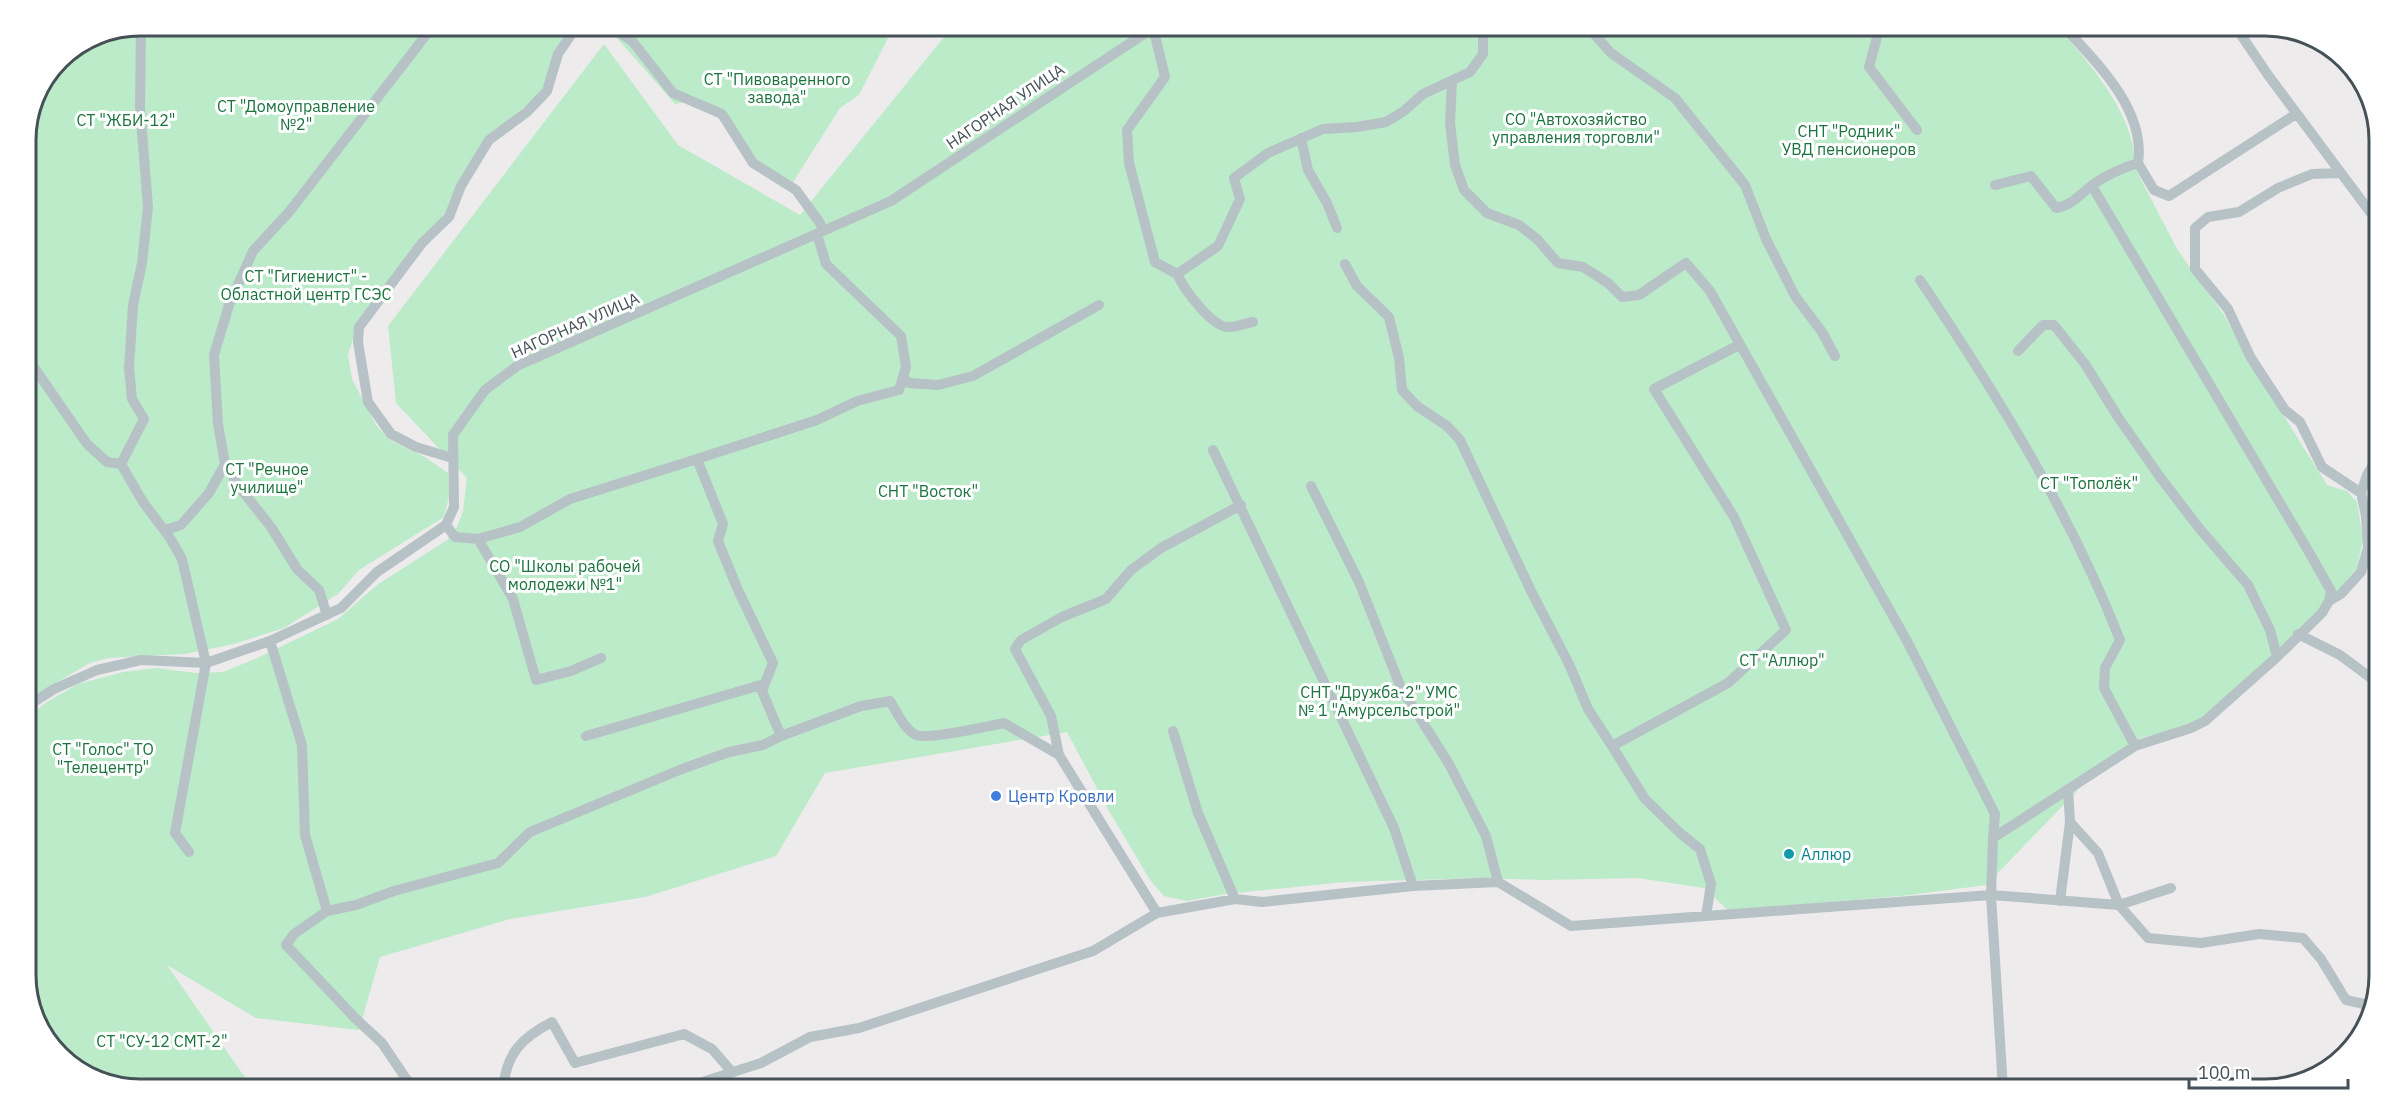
<svg xmlns="http://www.w3.org/2000/svg" width="2405" height="1115" font-family="'IBM Plex Sans',sans-serif">
  <style>
    .green { fill: #bbebc8 }
    .lines { fill: none; stroke-linecap: round; stroke-linejoin: round }
    .minor { stroke: #b7c2c7; stroke-width: 10 }
    .shop-dot { fill: #3f7fe0; stroke: #fff; stroke-width: 2 }
    .culture-dot { fill: #0f9aa8; stroke: #fff; stroke-width: 2 }
    .labels { text-anchor: middle; dominant-baseline: central; stroke-width: 6; stroke-linejoin: round; paint-order: stroke }
    .park-label { font-size: 16px; fill: #1b733e; stroke: #fff }
    .street-label { font-size: 16px; fill: #455157; stroke: #fff }
    .shop-label { font-size: 16px; fill: #366cbe; stroke: #fff; text-anchor: start }
    .culture-label { font-size: 16px; fill: #0d838f; stroke: #fff; text-anchor: start }
    .rim { fill: none; stroke: #455157; stroke-width: 3 }
  </style>
  <rect width="100%" height="100%" fill="#eeebec"/>
  <path class="green" d="M140 26H576L538 96 492 134 449 210 357 326 348 355 352 379 376 425 390 440 425 457 448 473 449 496 444 517 359 570 338 594 284 628 234 644 185 654 108 658 90 663 26 700V133L59 59 97 34Z
    M597 26H894L859 95 840 108 788 190 763 173 723 120 686 102 675 104 609 29Z
    M953 26H1186L1184 32 1194 26H2056C2087 60 2138 117 2134 166L2177 249 2224 315 2251 363 2327 485 2347 491 2357 502 2363 540 2357 568 2338 592 2274 655 2194 725 2141 738 2074 781 2078 790 1986 885 1910 895 1729 911 1704 888 1638 878 1544 880 1481 878 1345 882 1226 894 1187 901 1164 896 1150 880 1109 811 1067 732 825 773 776 856 645 897 510 919 380 957 359 1030 256 1018 167 965 253 1089H140L96 1081 49 1044 26 983V718L47 702 78 684 123 672 156 668 196 673 223 672 255 659 338 619 377 585 447 540 457 527 463 511 467 478 396 403 388 326 604 44 678 145 800 215Z"/>
  <g class="lines">
    <path class="minor" d="M141 26 140 107 148 207 142 263 133 305 129 368 132 399 144 419 121 464 143 502 170 538 182 559 206 663 175 833 189 852
      M610 26 633 42 673 93 722 114 753 163 796 190 820 223 823 231
      M1587 26 1611 53 1675 98 1745 185 1766 239 1795 296 1822 332 1835 356
      M1880 26 1869 67 1917 130
      M2235 26 2268 75 2379 224
      M1153 27 1165 77 1127 130 1129 163 1155 262 1177 274 1218 246 1240 199 1234 178 1268 153 1323 129 1357 127 1386 122 1404 111 1423 94 1470 72 1483 54V28L1486 26
      M1452 82 1450 123 1455 165 1464 190 1487 213 1519 225 1537 239 1558 263 1583 267 1608 283 1622 297 1639 295 1686 263 1710 291 1907 641 1995 814 1993 838
      M1301 138 1308 170 1327 203 1337 228
      M2138 163 2154 190 2169 196 2296 114
      M2339 173 2312 174 2278 188 2239 212 2208 217 2195 228V269L2228 309 2251 358 2285 410 2300 422 2322 467 2361 493
      M1995 185 2031 176 2056 208C2072 206 2082 192 2095 183 2109 174 2122 168 2138 163 2146 109 2096 62 2063 26
      M2092 186 2309 552 2331 591 2329 601
      M1345 264 1357 286 1389 317 1399 358 1402 390 1417 406 1447 426 1460 440 1531 591 1569 664 1588 709 1612 746 1728 683 1786 630 1734 517 1654 389 1739 345
      M1177 274C1184 289 1212 328 1229 327 1237 327 1246 323 1253 322
      M1920 280C1996 393 2070 512 2120 640L2105 668 2104 688 2135 746
      M26 350 31 363 87 444 107 462 121 464
      M2018 351 2043 325H2054L2085 364 2118 417 2160 477 2199 528 2248 585 2270 630 2277 657
      M903 377 909 383 938 385 973 376 1099 305
      M1213 450 1394 828 1413 886
      M452 458 416 447 391 434 368 402 358 342 359 327 422 243 449 217 461 186 489 140 527 112 547 91 558 54 575 29 584 26
      M697 459 817 420 857 401 899 390 906 367 901 336 826 264 817 234
      M225 464 240 488 271 527 297 569 319 590 327 615
      M1311 486 1359 582 1401 688 1449 764 1486 836 1498 882
      M446 525 455 537 478 539 520 527 570 499 697 459 723 524 718 541 738 590 773 663 762 691 781 736 861 706 890 701C897 712 904 729 916 735 927 740 988 726 1004 723L1059 755
      M165 530 181 525 209 493 225 464 218 424 214 355 229 305 253 251 289 212 433 26
      M478 539 513 599 536 680 571 671 601 658
      M2298 634 2340 655 2379 684
      M270 641 302 745 305 835 327 911
      M26 707 54 689 97 670 141 660 206 663 270 641 341 608 377 572 446 525 454 507 453 435 485 390 517 366 891 201 1156 26
      M1173 731 1198 813 1235 899
      M586 736 764 684
      M1612 746 1645 799 1681 834 1700 849 1711 884 1706 916
      M2068 789 2070 822 2098 853 2119 905 2171 888
      M2060 901 2070 822
      M1157 913 1059 755 1051 716 1015 649 1021 640 1062 617 1106 599 1131 570 1161 548 1241 505
      M413 1089 382 1043 355 1018 286 945 294 934 327 911 356 905 394 891 498 863 530 832 682 769 729 752 763 745 781 736
      M503 1089C506 1054 521 1038 552 1022L575 1063 684 1034 712 1049 732 1072
      M681 1089 761 1063 810 1037 859 1028 1093 951 1157 913 1235 899 1262 902 1413 886 1498 882 1571 926 1991 895 2119 905 2148 938 2201 943 2259 934 2303 938 2321 959 2346 1000 2373 1006
      M2003 1089 1991 895 1993 838 2135 746 2191 728 2205 721 2277 657 2322 613 2329 601 2341 594 2361 572 2368 548 2366 516 2361 493 2367 475 2379 455"/>
  </g>
  <circle class="shop-dot" cx="996" cy="796" r="6"/>
  <circle class="culture-dot" cx="1789" cy="854" r="6"/>
  <g class="labels">
    <g class="park-label">
      <text x="777" y="79">СТ "Пивоваренного<tspan x="777" dy="18">завода"</tspan></text>
      <text x="296" y="106">СТ "Домоуправление<tspan x="296" dy="18">№2"</tspan></text>
      <text x="1576" y="119">СО "Автохозяйство<tspan x="1576" dy="18">управления торговли"</tspan></text>
      <text x="126" y="120">СТ "ЖБИ-12"</text>
      <text x="1849" y="131">СНТ "Родник"<tspan x="1849" dy="18">УВД пенсионеров</tspan></text>
      <text x="306" y="276">СТ "Гигиенист" -<tspan x="306" dy="18">Областной центр ГСЭС</tspan></text>
      <text x="267" y="469">СТ "Речное<tspan x="267" dy="18">училище"</tspan></text>
      <text x="2089" y="483">СТ "Тополёк"</text>
      <text x="928" y="491">СНТ "Восток"</text>
      <text x="565" y="566">СО "Школы рабочей<tspan x="565" dy="18">молодежи №1"</tspan></text>
      <text x="1782" y="660">СТ "Аллюр"</text>
      <text x="1379" y="692">СНТ "Дружба-2" УМС<tspan x="1379" dy="18">№ 1 "Амурсельстрой"</tspan></text>
      <text x="103" y="749">СТ "Голос" ТО<tspan x="103" dy="18">"Телецентр"</tspan></text>
      <text x="162" y="1041">СТ "СУ-12 СМТ-2"</text>
    </g>
    <g class="street-label">
      <text transform="translate(1005 106) rotate(-34)">НАГОРНАЯ УЛИЦА</text>
      <text transform="translate(575 325) rotate(-24)">НАГОРНАЯ УЛИЦА</text>
    </g>
    <g class="shop-label">
      <text x="1008" y="796">Центр Кровли</text>
    </g>
    <g class="culture-label">
      <text x="1801" y="854">Аллюр</text>
    </g>
  </g>
  <path d="M0 0H2405V1115H0ZM140 36H2265A104 104 0 0 1 2369 140V975A104 104 0 0 1 2265 1079H140A104 104 0 0 1 36 975V140A104 104 0 0 1 140 36Z" fill="#fff" fill-rule="evenodd"/>
  <path class="rim" d="M140 36H2265A104 104 0 0 1 2369 140V975A104 104 0 0 1 2265 1079H140A104 104 0 0 1 36 975V140A104 104 0 0 1 140 36Z"/>
  <path d="M2189 1079v9h159v-9" fill="none" stroke="#455157" stroke-width="3"/>
  <text x="2198" y="1079" font-size="18" fill="#455157" stroke="#ffffff" stroke-width="4.5" paint-order="stroke">100 m</text>
</svg>
